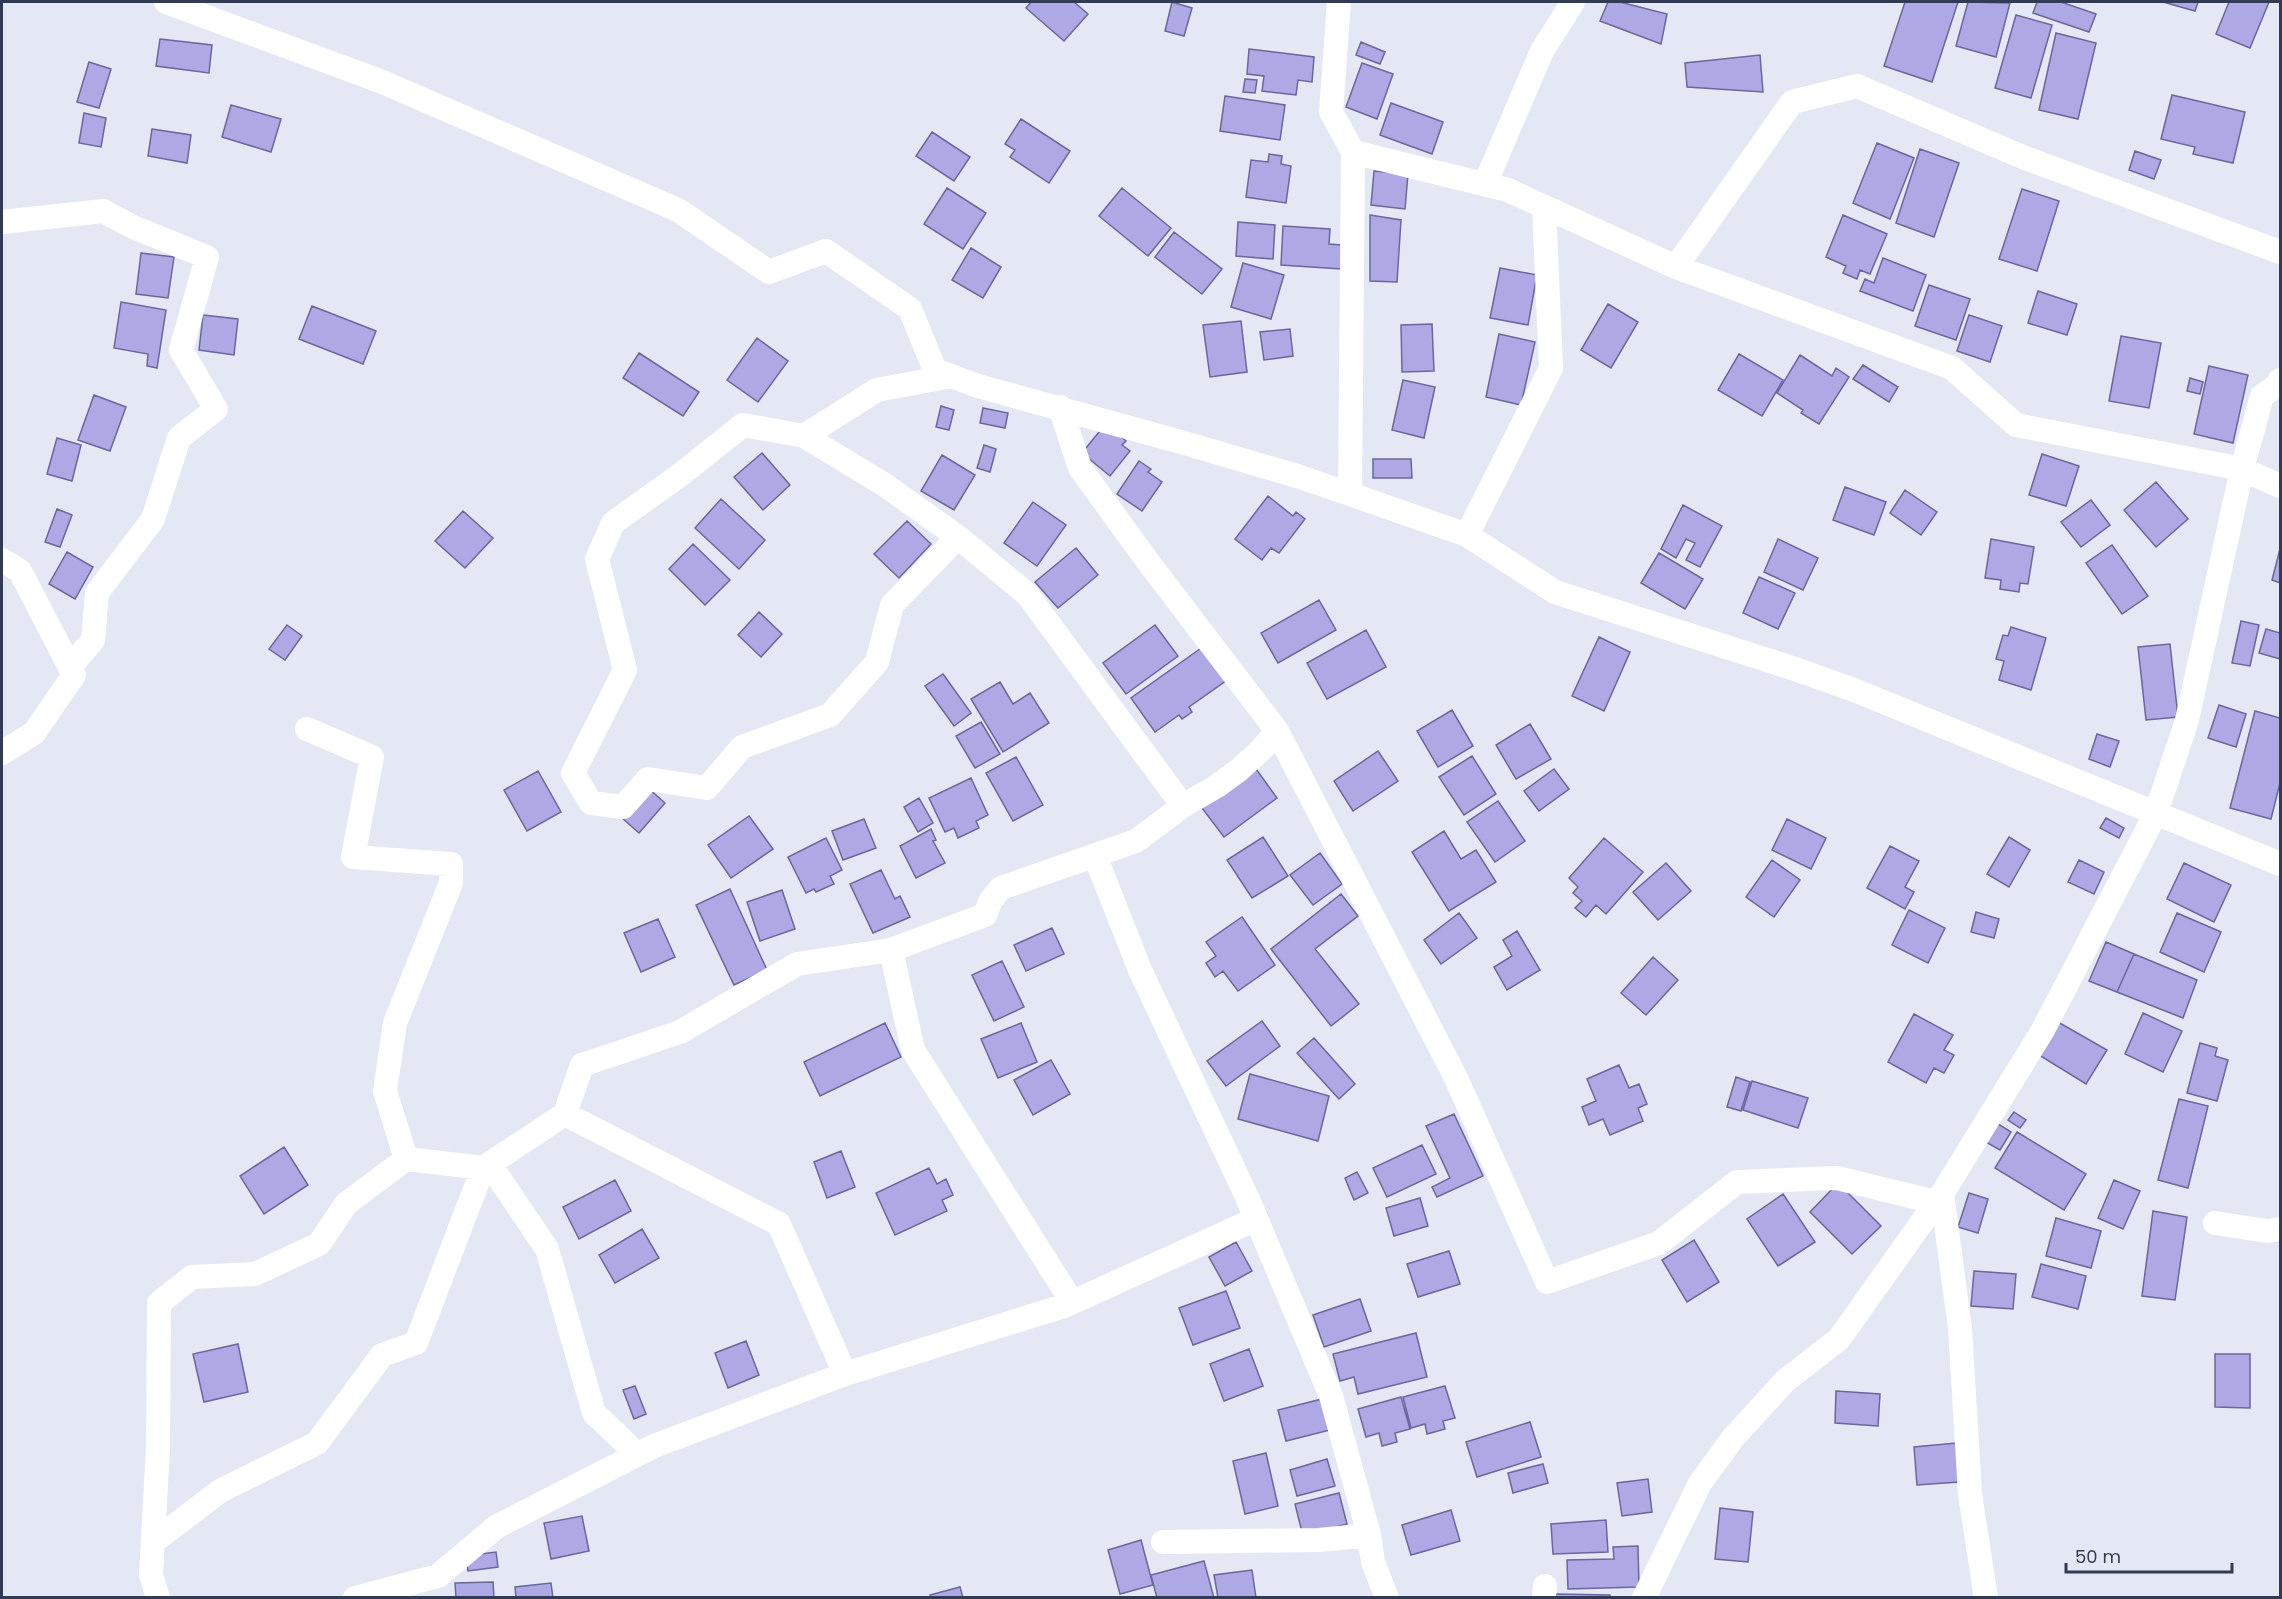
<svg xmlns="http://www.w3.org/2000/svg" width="2282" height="1599" font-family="Poppins,sans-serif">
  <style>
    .building { fill: #aea9e5; stroke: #6b669d; stroke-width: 1.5 }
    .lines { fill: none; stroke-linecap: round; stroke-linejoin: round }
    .street { stroke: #fff; stroke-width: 24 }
  </style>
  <rect width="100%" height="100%" fill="#e3e8f4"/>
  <path class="building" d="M1031 2H1074L1088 14 1064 41 1026 8Z
    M1172 2 1192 8 1184 36 1165 31Z
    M1608 2H1620L1667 14 1661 44 1600 21Z
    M1905 2H1958L1932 82 1884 66Z
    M1968 2 2010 3 1996 57 1956 46Z
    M2037 2H2061L2096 14 2089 32 2033 13Z
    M2163 2H2198L2195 11Z
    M2229 2H2269L2250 48 2216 34Z
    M2016 15 2052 25 2031 98 1995 88Z
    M2056 33 2096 43 2078 119 2039 110Z
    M160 39 212 45 209 73 156 66Z
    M1361 42 1385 52 1380 64 1356 55Z
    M1249 49 1314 57 1312 82 1298 80 1296 95 1262 91 1264 76 1247 74Z
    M1760 55 1763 92 1687 87 1685 63Z
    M89 62 111 69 99 108 77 102Z
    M1362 63 1393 74 1377 119 1346 107Z
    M1245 79 1257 80 1255 93 1243 92Z
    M2172 95 2245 112 2233 163 2193 154 2195 147 2161 139Z
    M1225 96 1285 105 1280 140 1220 131Z
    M1391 103 1443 122 1432 154 1380 135Z
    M231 105 281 119 271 152 222 137Z
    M84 113 106 118 101 147 79 143Z
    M1021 119 1070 151 1049 183 1010 157 1015 150 1005 144Z
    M152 129 191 135 187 163 148 156Z
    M932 132 970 157 954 181 916 156Z
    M1877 143 1914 158 1890 219 1853 203Z
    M1920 149 1959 163 1934 237 1896 223Z
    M2135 151 2161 160 2154 179 2129 170Z
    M1269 154 1282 156 1281 164 1291 166 1286 203 1246 197 1251 160 1268 162Z
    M1374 171 1408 174 1405 209 1371 205Z
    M947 188 986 213 963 249 924 224Z
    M1122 188 1171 228 1148 256 1099 216Z
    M2022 189 2059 201 2037 271 1999 259Z
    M1370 215 1401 220 1397 282 1370 281Z
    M1843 215 1887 234 1870 274 1860 270 1857 279 1843 273 1846 266 1826 257Z
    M1238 222 1275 225 1273 259 1236 256Z
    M1283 226 1330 229 1329 244 1342 245 1341 269 1281 265Z
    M1174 232 1222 269 1202 294 1155 257Z
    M971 248 1001 267 983 298 952 280Z
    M141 253 174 257 168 298 136 294Z
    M1883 258 1926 275 1913 311 1860 291 1865 279 1874 283Z
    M1243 263 1284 275 1271 319 1231 307Z
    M1500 268 1537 275 1528 325 1490 318Z
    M1929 285 1970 299 1956 340 1915 326Z
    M2038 291 2077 304 2067 335 2028 323Z
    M121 302 166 310 157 368 147 366 148 354 114 348Z
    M1608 304 1638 322 1611 368 1581 350Z
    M312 306 376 331 363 364 299 339Z
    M203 315 238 319 234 355 199 350Z
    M1969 315 2002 326 1990 362 1957 351Z
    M1241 321 1247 372 1210 377 1203 325Z
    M1432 324 1434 371 1402 372 1401 325Z
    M1290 329 1293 356 1264 360 1260 332Z
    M1499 334 1535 342 1521 405 1486 397Z
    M2121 336 2161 343 2149 408 2109 401Z
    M757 338 788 361 758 402 727 380Z
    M639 353 699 392 683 416 623 378Z
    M1739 354 1783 380 1762 416 1718 390Z
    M1800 355 1832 376 1836 368 1849 377 1819 424 1801 413 1803 410 1777 393Z
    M1863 365 1898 387 1889 402 1853 379Z
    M2209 366 2248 375 2233 443 2194 434Z
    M2190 378 2203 382 2200 394 2187 391Z
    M1403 380 1435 387 1424 438 1392 430Z
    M94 395 126 407 110 451 78 440Z
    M941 406 954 410 949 430 936 427Z
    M983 408 1008 413 1005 428 980 423Z
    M1103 427 1112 429 1126 441 1122 445 1130 451 1110 476 1082 453Z
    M57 438 81 445 72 481 47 474Z
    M984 445 996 449 990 472 977 468Z
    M762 453 790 485 763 510 734 477Z
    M2042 454 2079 466 2066 506 2029 495Z
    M942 455 975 475 954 510 921 491Z
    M1373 459H1411L1412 478H1373Z
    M1139 461 1151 469 1148 472 1162 482 1142 511 1117 494Z
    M2156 482 2188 519 2156 547 2124 510Z
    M1845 487 1886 502 1874 535 1833 520Z
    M1905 490 1937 512 1921 535 1890 513Z
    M1268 496 1293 516 1296 512 1305 519 1279 553 1271 548 1262 560 1235 539Z
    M721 499 765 540 739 569 695 528Z
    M2091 500 2110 525 2081 547 2061 522Z
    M1033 502 1066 525 1037 566 1004 543Z
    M1683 505 1722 526 1700 567 1686 560 1695 543 1686 539 1676 558 1661 549Z
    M57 509 72 515 60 547 45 542Z
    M463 511 493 538 465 568 435 541Z
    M907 521 931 544 899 578 874 554Z
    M1778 539 1818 558 1803 590 1764 572Z
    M1991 539 2034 547 2028 584 2020 583 2019 592 2000 589 2001 580 1985 578Z
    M693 544 730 580 705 605 669 569Z
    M2112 545 2148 596 2122 614 2086 563Z
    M1076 548 1098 575 1058 608 1035 582Z
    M2280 549V583L2272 580Z
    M67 552 93 567 75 599 49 584Z
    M1659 553 1703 579 1685 609 1641 583Z
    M1759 577 1795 593 1778 629 1743 613Z
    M1319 600 1336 630 1278 663 1261 633Z
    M759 612 782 634 761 657 738 635Z
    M2241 621 2259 625 2250 666 2232 663Z
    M287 625 302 636 285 660 269 649Z
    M1155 625 1178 656 1126 694 1103 663Z
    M2011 627 2046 638 2031 690 1999 680 2004 661 1996 659 2003 635 2008 636Z
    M2266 629 2280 633V659L2259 653Z
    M1366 630 1386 667 1327 699 1307 663Z
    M1599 637 1630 652 1604 711 1572 696Z
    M1207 644 1230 678 1189 707 1192 712 1182 719 1179 715 1155 732 1131 698Z
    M2170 644 2178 717 2146 720 2138 647Z
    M943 674 971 713 954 726 925 686Z
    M1000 682 1013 704 1030 693 1049 723 1003 752 971 699Z
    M2219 705 2246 714 2236 747 2208 738Z
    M1452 710 1473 746 1438 767 1417 731Z
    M2255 711 2280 718V783L2271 819 2230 808Z
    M981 722 1000 754 975 768 956 736Z
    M1530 724 1551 759 1516 779 1496 745Z
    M2097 734 2119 741 2110 767 2089 759Z
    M1378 751 1398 781 1353 811 1334 781Z
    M1472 756 1496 794 1464 815 1439 777Z
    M1016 757 1043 805 1013 821 986 773Z
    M1256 769 1277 798 1224 837 1202 808Z
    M1554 769 1569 789 1539 811 1524 791Z
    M538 771 561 812 527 831 504 790Z
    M971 778 988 815 976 821 979 828 958 838 954 828 945 832 929 798Z
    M648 788 665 803 639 833 622 818Z
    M919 798 933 823 918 832 904 807Z
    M1498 801 1525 841 1495 862 1467 822Z
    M749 816 773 849 731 878 708 845Z
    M2106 818 2124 828 2119 838 2100 828Z
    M864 819 876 848 843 860 832 831Z
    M1787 819 1826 838 1811 869 1772 850Z
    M931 829 936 840 933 841 945 863 916 878 900 846Z
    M1444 831 1461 859 1476 850 1496 882 1449 911 1412 852Z
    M1263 837 1288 876 1252 898 1227 860Z
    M2009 837 2030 850 2009 887 1987 874Z
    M826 838 842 870 830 876 834 884 816 892 814 889 806 893 788 857Z
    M1604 838 1643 872 1606 914 1596 905 1586 917 1575 908 1582 901 1573 893 1578 887 1569 878Z
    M1890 846 1919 861 1905 887 1914 892 1905 909 1867 888Z
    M1320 853 1342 884 1313 905 1290 875Z
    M1772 860 1800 880 1774 917 1746 897Z
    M2079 860 2104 872 2094 894 2068 882Z
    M1666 863 1691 891 1658 920 1633 892Z
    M2184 863 2231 885 2214 922 2167 899Z
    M881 870 895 899 900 896 910 917 873 933 850 884Z
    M730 889 767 970 734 985 696 905Z
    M782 890 795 929 760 941 747 902Z
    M1341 894 1358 916 1315 949 1359 1004 1331 1026 1271 949Z
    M1909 910 1945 928 1928 963 1892 945Z
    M1976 912 1999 919 1994 938 1971 932Z
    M1459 913 1477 938 1441 964 1424 940Z
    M2177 913 2221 932 2204 972 2160 952Z
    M1242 917 1275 965 1238 991 1223 971 1215 977 1206 963 1216 956 1206 942Z
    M658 919 675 957 641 972 624 933Z
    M1052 928 1064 954 1026 971 1014 945Z
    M1517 931 1540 970 1507 990 1494 967 1512 956 1503 940Z
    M2106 942 2134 954 2117 992 2089 981Z
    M2134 954 2197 980 2183 1018 2117 992Z
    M1653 957 1678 980 1646 1015 1621 993Z
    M1002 961 1024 1007 994 1021 972 975Z
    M2143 1013 2182 1031 2163 1072 2125 1054Z
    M1914 1014 1953 1035 1944 1050 1954 1055 1944 1073 1934 1068 1926 1083 1888 1062Z
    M1262 1021 1280 1046 1226 1086 1207 1061Z
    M2058 1022 2107 1050 2086 1084 2039 1055Z
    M885 1023 901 1057 820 1096 804 1062Z
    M1021 1023 1037 1062 998 1078 981 1039Z
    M1314 1038 1355 1084 1339 1099 1297 1053Z
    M2200 1043 2217 1048 2215 1056 2228 1060 2217 1101 2187 1093Z
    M1051 1060 1070 1094 1033 1115 1014 1080Z
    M1619 1065 1629 1088 1639 1084 1647 1104 1638 1108 1643 1121 1610 1135 1603 1119 1589 1125 1582 1107 1596 1101 1587 1079Z
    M1250 1074 1329 1096 1318 1141 1238 1119Z
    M1736 1077 1750 1082 1741 1111 1727 1107Z
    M1752 1081 1808 1098 1798 1128 1743 1110Z
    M2179 1099 2208 1106 2188 1188 2158 1180Z
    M2014 1112 2026 1120 2020 1128 2008 1120Z
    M1454 1114 1483 1176 1437 1197 1432 1187 1450 1178 1426 1126Z
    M1995 1122 2011 1132 2000 1150 1984 1141Z
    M2017 1132 2086 1174 2064 1210 1995 1168Z
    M1422 1145 1436 1174 1387 1197 1373 1168Z
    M284 1147 308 1185 264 1214 240 1176Z
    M841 1151 855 1187 827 1198 814 1162Z
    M929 1168 937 1184 946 1179 953 1195 942 1200 947 1211 895 1235 876 1193Z
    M1357 1172 1368 1193 1354 1200 1345 1178Z
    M615 1180 631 1211 579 1239 563 1207Z
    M2114 1180 2140 1191 2123 1229 2098 1218Z
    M1838 1183 1881 1226 1852 1254 1810 1212Z
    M1969 1193 1988 1199 1978 1233 1958 1227Z
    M1783 1194 1815 1242 1778 1266 1747 1219Z
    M1420 1198 1428 1226 1394 1236 1386 1208Z
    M2153 1211 2187 1217 2175 1300 2142 1296Z
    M2056 1218 2101 1231 2091 1268 2046 1256Z
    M642 1229 659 1258 615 1283 599 1255Z
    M1694 1240 1719 1282 1687 1302 1662 1260Z
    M1236 1242 1252 1271 1225 1286 1209 1257Z
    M1449 1251 1460 1284 1418 1297 1407 1264Z
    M2041 1264 2086 1276 2078 1309 2032 1297Z
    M1974 1271 2016 1274 2013 1309 1971 1306Z
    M1226 1291 1240 1328 1193 1345 1179 1308Z
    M1360 1299 1371 1331 1324 1347 1313 1315Z
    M1416 1333 1427 1377 1358 1394 1354 1377 1340 1381 1333 1354Z
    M746 1341 759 1375 728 1388 715 1353Z
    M238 1344 248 1392 204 1402 193 1354Z
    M1249 1349 1263 1386 1224 1401 1210 1364Z
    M2215 1354H2250V1408L2215 1407Z
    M635 1386 646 1414 634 1419 623 1390Z
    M1445 1386 1455 1418 1443 1421 1445 1429 1427 1434 1425 1424 1411 1428 1403 1397Z
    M1836 1391 1880 1394 1878 1426 1835 1423Z
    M1401 1397 1410 1429 1395 1433 1397 1442 1382 1446 1379 1433 1366 1437 1358 1409Z
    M1322 1399 1330 1430 1286 1441 1278 1410Z
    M1530 1422 1541 1457 1477 1477 1466 1442Z
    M1956 1443 1959 1482 1917 1485 1914 1447Z
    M1266 1453 1278 1506 1245 1514 1233 1461Z
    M1327 1459 1335 1486 1297 1496 1290 1470Z
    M1543 1464 1548 1483 1513 1493 1508 1473Z
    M1648 1479 1652 1512 1622 1516 1617 1483Z
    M1339 1493 1347 1524 1303 1536 1295 1504Z
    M1720 1508 1753 1512 1748 1562 1715 1559Z
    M1451 1510 1460 1541 1411 1555 1402 1525Z
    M582 1516 589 1551 551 1559 544 1523Z
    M1606 1520 1608 1552 1553 1554 1551 1524Z
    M1141 1540 1153 1585 1120 1594 1108 1550Z
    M1638 1546 1639 1587 1568 1589 1567 1560 1614 1559 1613 1547Z
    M496 1552 498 1567 468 1571 466 1556Z
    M1204 1561 1214 1598H1157L1151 1575Z
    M1252 1570 1256 1598H1218L1214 1575Z
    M493 1582 494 1598H456L455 1583Z
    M551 1583 553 1598H516L515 1587Z
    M960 1587 963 1598H931L930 1595Z
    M1556 1594 1610 1595V1598H1556Z"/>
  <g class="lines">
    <path class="street" d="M166 2 380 81 678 210 769 272 826 251 910 309 935 370 978 386 1188 444 1297 476 1350 494 1467 535 1555 592 1795 669 1854 690 2280 864
      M1339 2 1331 112 1353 152 1350 494
      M1353 152 1508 190 1676 267 1952 368 2016 425 2242 469 2280 486
      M1485 184 1542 51 1573 2
      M2 222 103 211 133 227 207 257 181 350 216 409 179 438 153 519 97 593 93 640 70 667
      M1676 267 1792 102 1857 86 2025 158 2280 252
      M951 376 877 390 804 436 743 425 680 475 613 523 597 559 625 670 573 773 591 803 623 807 648 779 707 788 742 747 830 715 877 662 892 605 958 537
      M1060 407 1080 468 1146 559 1277 731 1456 1078 1547 1282 1659 1243 1737 1182 1837 1178 1935 1202
      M804 436 885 485 958 537 1027 594 1183 806
      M1467 535 1551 368 1544 207
      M2 560 20 571 74 675 34 733 2 753
      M307 729 372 757 353 857 451 864V883L395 1023 385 1091 406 1159 493 1169 547 1249 594 1413 637 1454
      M1095 856 1140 970 1247 1197 1331 1396 1369 1535 1373 1562 1387 1598
      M891 950 913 1050 1072 1302
      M565 1114 582 1065 680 1032 797 964 891 950 985 915 991 900 1001 888 1136 841 1183 806 1217 786 1239 770 1262 749 1277 731
      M1942 1194 1960 1328 1970 1494 1986 1598
      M2215 1223 2267 1231 2280 1229
      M153 1542 220 1491 317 1443 382 1355 416 1343 483 1168 565 1114 779 1224 845 1374
      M1163 1542 1319 1540 1369 1535
      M158 1598 151 1575 158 1448 159 1303 192 1277 255 1274 319 1244 346 1204 406 1159
      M355 1598 438 1576 496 1527 654 1446 845 1374 1064 1306 1256 1219
      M1544 1598 1545 1586
      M1644 1598 1700 1483 1733 1438 1785 1381 1839 1339 1942 1194 2043 1030 2156 813 2187 720 2242 469 2262 396 2279 384 2280 380"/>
  </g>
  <rect width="2282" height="1599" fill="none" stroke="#323b53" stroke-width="6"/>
  <path d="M2066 1563v9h166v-9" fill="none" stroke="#323b53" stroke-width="3"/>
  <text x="2075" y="1563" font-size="18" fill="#323b53" stroke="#e3e8f4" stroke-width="4.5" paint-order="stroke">50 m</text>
</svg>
